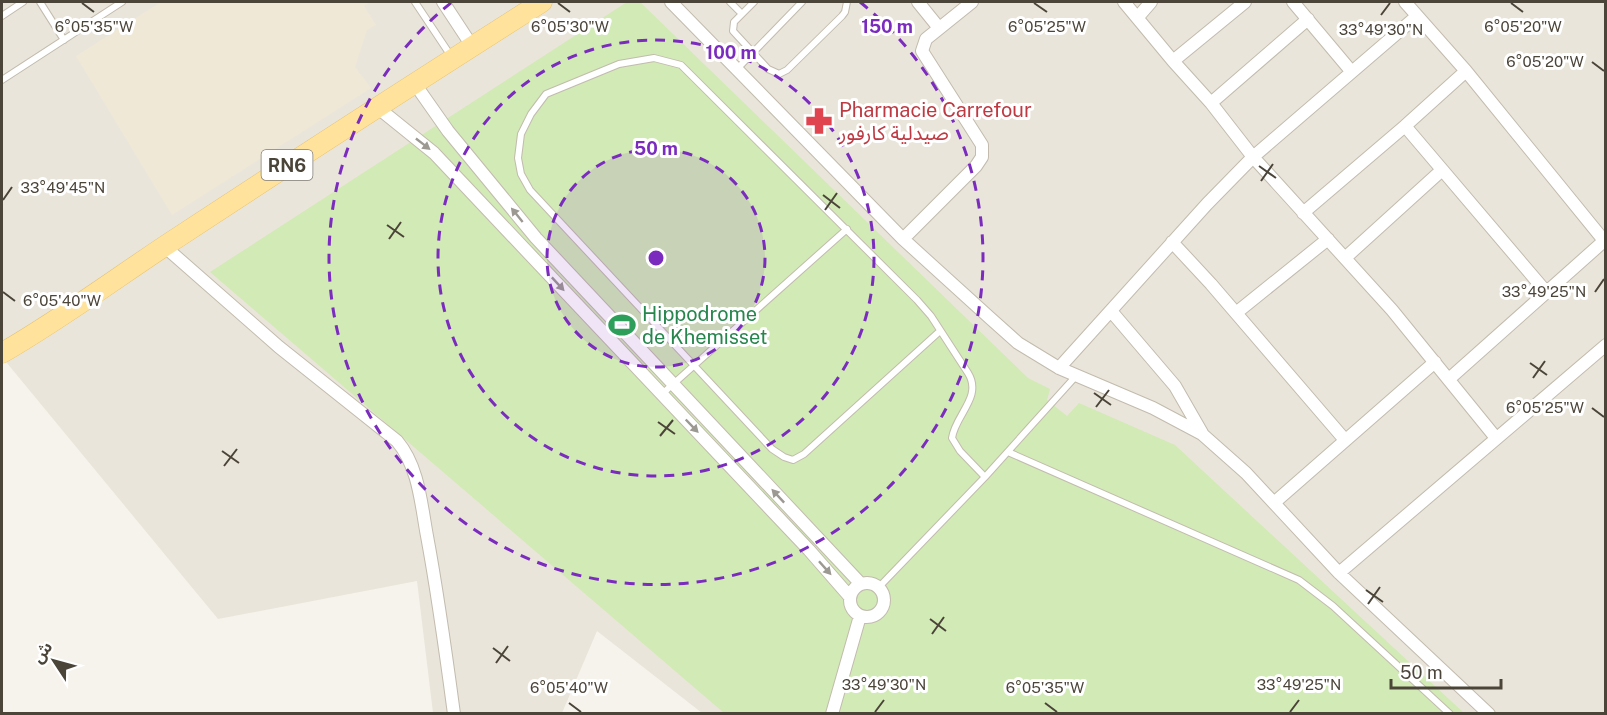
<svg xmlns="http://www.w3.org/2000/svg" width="1607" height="715" font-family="'Public Sans','Noto Sans Arabic',sans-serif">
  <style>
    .residential { fill: #eae5da }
    .education { fill: #efe8d6 }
    .green { fill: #d2eab5 }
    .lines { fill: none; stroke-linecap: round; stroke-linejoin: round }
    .service-casing { stroke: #c2bbae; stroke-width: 8 }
    .minor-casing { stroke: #c2bbae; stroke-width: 14 }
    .primary-casing { stroke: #e6c16a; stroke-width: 21 }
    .service { stroke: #fff; stroke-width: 6 }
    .minor { stroke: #fff; stroke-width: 12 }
    .primary { stroke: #ffe39c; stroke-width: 20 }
    .oneway { fill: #9c9892 }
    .ticks { fill: none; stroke: #4b4439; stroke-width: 2 }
    .ring { fill: none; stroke: #7b2cbf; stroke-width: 3; stroke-dasharray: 10 8 }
    .labels { text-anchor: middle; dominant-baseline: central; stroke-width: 6; stroke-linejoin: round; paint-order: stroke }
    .shield { fill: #fff; stroke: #817c74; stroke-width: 1.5 }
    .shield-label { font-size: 18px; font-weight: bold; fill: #4b4439 }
    .health-label { font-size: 20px; fill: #be3a42; stroke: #fff; text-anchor: start }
    .leisure-label { font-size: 20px; fill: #27864d; stroke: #fff; text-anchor: start }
    .ticks-label { font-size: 15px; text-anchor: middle; fill: #4b4439; stroke: #fff; stroke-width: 6; stroke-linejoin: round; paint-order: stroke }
    .centre { fill: #7b2cbf; stroke: #fff; stroke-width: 3 }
    .ring-label { font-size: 18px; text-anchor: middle; font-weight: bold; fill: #7b2cbf; stroke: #fff; stroke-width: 6; stroke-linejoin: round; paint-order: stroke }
  </style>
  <rect width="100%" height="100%" fill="#f6f3ec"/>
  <path class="residential" d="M2 2H1605V713H702L597 631 562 713H433L417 581 218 619 2 357Z"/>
  <path class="education" d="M161 2H370L364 6 376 25 367 30 355 67 371 88 172 215 76 56Z"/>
  <path class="green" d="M627 2H640L1028 378 1050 389 1047 400 1067 416 1079 403 1175 445 1464 713H724L210 272Z"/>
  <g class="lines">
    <defs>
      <path id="service" d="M40 2 64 40
        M415 2 451 56
        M730 2 742 14
        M754 2 734 22 733 31 768 69 779 74 787 70 842 16 845 12 847 2
        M2 16 23 2
        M737 69 802 2
        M2 80 122 2
        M940 331 804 454 793 460 784 457 772 449 530 190 521 174 518 158 521 134 531 114 546 94 619 64 654 58 681 65 917 300 931 316 968 373C983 397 955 415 952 438L960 451 985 477
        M662 394 847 229
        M1008 452 1299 580 1333 606 1450 714
        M878 588 985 477 1076 376"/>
      <path id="minor" d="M443 2 472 46
        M671 2 903 239 990 318 1018 343 1059 368 1153 408 1202 434 1246 473 1339 573 1489 714
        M918 2 939 28
        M1124 2 1173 61
        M1245 2 1173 61 1211 103 1253 157 1392 310 1496 438
        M1293 2 1351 71
        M1405 2 1466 71 1606 243
        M1138 17 1151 2
        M415 84 448 131 536 238 861 584
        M1211 103 1308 19
        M377 107 434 153 809 550 850 597
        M1405 126 1547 293
        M1303 213 1405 126 1466 71
        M903 239 976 166 982 157V145L922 51 926 39 972 2
        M1172 242 1211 284 1345 440
        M164 246 279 347 397 441C419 467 421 504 427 536 438 595 446 654 454 714
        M1345 258 1442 170
        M1111 311 1175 386 1202 433
        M1236 313 1328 239
        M1059 368 1207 204 1253 157 1417 16
        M1449 379 1604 241
        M1275 502 1435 362
        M1339 573 1606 345
        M850 600a17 17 0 1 1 34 0a17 17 0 1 1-34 0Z
        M832 714 860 616"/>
      <path id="primary" d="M2 353C63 318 120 275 180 236 300 157 421 79 542 2"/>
    </defs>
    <use href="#service" class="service-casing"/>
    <use href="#minor" class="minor-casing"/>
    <use href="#primary" class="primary-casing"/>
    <use href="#service" class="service"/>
    <use href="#minor" class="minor"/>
    <use href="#primary" class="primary"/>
  </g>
  <defs><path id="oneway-solid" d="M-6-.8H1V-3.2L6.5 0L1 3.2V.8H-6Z" transform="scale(1.5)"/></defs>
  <g class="oneway">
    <use href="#oneway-solid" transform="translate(423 144) rotate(38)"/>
    <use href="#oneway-solid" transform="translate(517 215) rotate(-129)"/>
    <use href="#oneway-solid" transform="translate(558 284) rotate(47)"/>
    <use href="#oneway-solid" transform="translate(692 426) rotate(46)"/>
    <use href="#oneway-solid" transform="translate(778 496) rotate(-133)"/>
    <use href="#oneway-solid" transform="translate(825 568) rotate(48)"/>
  </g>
  <path class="ticks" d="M82 3 94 12M558 3 570 12M1034 3 1047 12M1511 3 1523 12M1381 15 1390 3M1592 62 1604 71M1259 166 1276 178M1261 181 1273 164M823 195 840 208M3 200 12 187M825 210 837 193M387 225 404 237M389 239 401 222M3 292 15 301M1595 292 1604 279M1530 363 1547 375M1533 378 1545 361M1094 393 1111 405M1096 407 1109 390M1592 408 1604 417M658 422 675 434M660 436 673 420M222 451 239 463M224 466 237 449M1366 590 1383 602M1368 604 1380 587M930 619 946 631M932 634 944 617M493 648 510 661M496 663 508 646M569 703 581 712M1045 703 1057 712M875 712 884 700M1290 712 1299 700"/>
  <circle cx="656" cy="258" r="109" fill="#7b2cbf" fill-opacity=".12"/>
  <g class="ring">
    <circle cx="656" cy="258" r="109"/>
    <circle cx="656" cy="258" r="218"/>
    <path d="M860 2A327 327 0 1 1 452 2"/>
  </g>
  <defs>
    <symbol id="pharmacy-bare" viewBox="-9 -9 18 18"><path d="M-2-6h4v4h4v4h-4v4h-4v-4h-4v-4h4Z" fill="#e0444e" stroke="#fff" stroke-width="2.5" paint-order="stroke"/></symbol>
    <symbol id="stadium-bare" viewBox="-9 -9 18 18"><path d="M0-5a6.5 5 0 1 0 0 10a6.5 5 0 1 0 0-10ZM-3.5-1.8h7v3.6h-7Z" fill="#2e9e5b" stroke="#fff" stroke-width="2.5" paint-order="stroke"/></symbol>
  </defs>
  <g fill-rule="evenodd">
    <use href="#pharmacy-bare" x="800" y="102" width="38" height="38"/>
    <use href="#stadium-bare" x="603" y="306" width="38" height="38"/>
  </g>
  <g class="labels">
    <rect class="shield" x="261.5" y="150" width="51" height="30" rx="4.5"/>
    <g class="shield-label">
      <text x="287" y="165">RN6</text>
    </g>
    <g class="health-label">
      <text x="839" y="110">Pharmacie Carrefour<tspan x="839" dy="23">صيدلية كارفور</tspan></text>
    </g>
    <g class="leisure-label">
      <text x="642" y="314">Hippodrome<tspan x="642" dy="23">de Khemisset</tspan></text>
    </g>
  </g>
  <g class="ticks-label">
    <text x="94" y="32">6°05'35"W</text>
    <text x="570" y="32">6°05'30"W</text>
    <text x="1047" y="32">6°05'25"W</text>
    <text x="1523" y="32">6°05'20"W</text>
    <text x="1381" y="35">33°49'30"N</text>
    <text x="1545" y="67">6°05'20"W</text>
    <text x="63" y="193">33°49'45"N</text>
    <text x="1544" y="297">33°49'25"N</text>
    <text x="62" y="306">6°05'40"W</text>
    <text x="1545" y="413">6°05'25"W</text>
    <text x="884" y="690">33°49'30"N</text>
    <text x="1299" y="690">33°49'25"N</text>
    <text x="569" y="693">6°05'40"W</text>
    <text x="1045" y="693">6°05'35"W</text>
  </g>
  <circle cx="656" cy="258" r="9" class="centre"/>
  <g class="ring-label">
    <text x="887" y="33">150 m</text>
    <text x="731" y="59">100 m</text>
    <text x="656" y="155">50 m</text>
  </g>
  <rect width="1607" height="715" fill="none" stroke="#4b4439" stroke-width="6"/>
  <g transform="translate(54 661) rotate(306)" stroke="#ffffff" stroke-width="4.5" paint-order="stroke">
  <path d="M0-4.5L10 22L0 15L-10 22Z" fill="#4b4439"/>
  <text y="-9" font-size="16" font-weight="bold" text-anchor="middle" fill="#4b4439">ش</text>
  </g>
  <path d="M1391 679v9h110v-9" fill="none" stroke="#4b4439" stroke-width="3"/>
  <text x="1400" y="679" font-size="18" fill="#4b4439" stroke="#ffffff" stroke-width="4.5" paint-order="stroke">50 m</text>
</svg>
